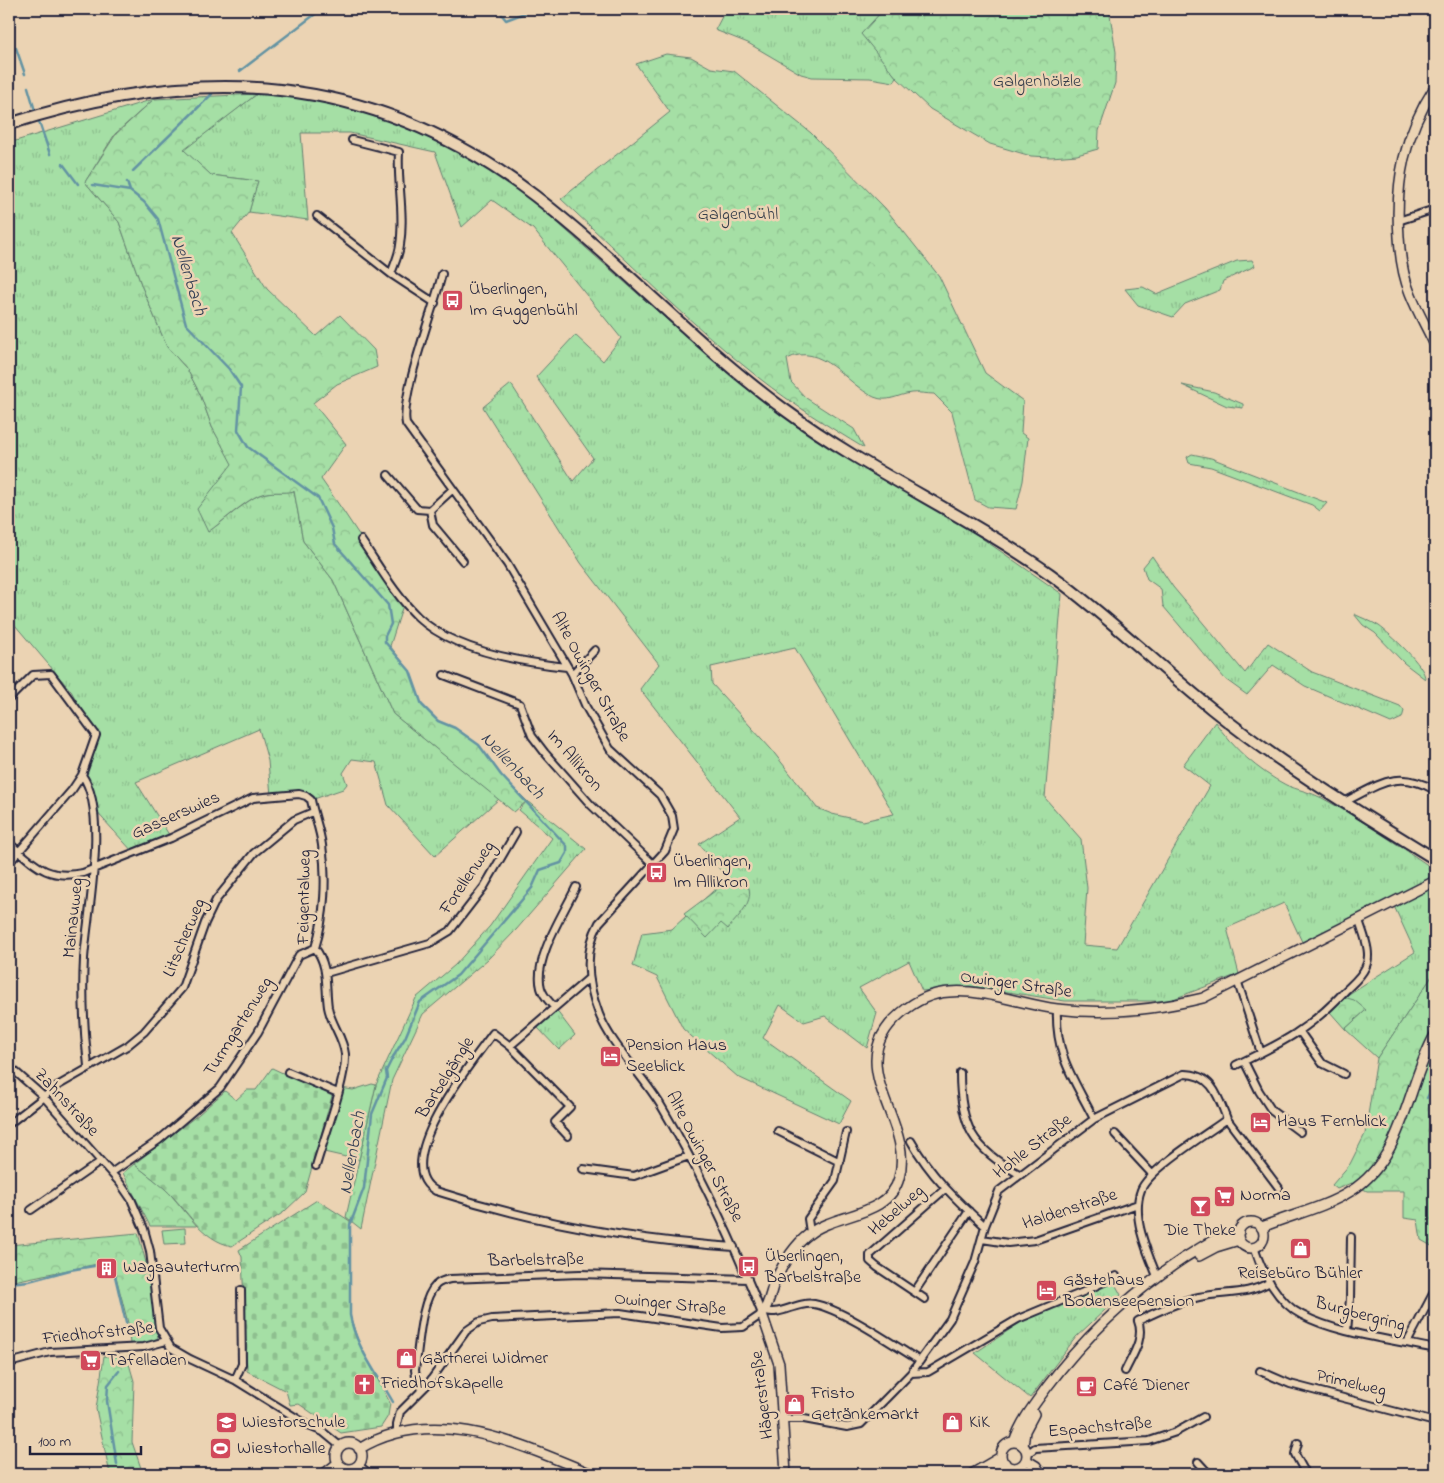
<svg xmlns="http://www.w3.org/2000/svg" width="1444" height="1483" font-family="'Indie Flower',sans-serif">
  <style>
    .grass { fill: url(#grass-tufts); stroke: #648070; fill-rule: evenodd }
    .forest { fill: url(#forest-crowns); stroke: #648070 }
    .cemetery { fill: url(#cemetery-stones); stroke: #648070 }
    .garden { fill: #a5dfa5; stroke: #648070 }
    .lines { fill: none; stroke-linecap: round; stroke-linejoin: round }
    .stream { stroke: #6393a3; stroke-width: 2.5 }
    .street-casing { stroke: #22223b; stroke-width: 10 }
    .secondary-casing { stroke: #22223b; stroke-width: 12 }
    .primary-casing { stroke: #22223b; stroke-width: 14 }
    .street { stroke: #ebd3b3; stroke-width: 6 }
    .secondary { stroke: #ebd3b3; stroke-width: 9 }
    .primary { stroke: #ebd3b3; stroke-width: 10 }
    .labels { text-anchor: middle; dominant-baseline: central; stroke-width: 5; stroke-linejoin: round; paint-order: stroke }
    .park-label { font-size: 18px; fill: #363e4b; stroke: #ebd3b3 }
    .poi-label { font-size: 18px; fill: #22223b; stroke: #ebd3b3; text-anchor: start }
    .street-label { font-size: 18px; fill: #22223b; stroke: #ebd3b3 }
    .water-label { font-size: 19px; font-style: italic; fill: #323e55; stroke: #ebd3b3 }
  </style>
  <defs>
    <pattern id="grass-tufts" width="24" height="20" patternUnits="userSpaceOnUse" patternTransform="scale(1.25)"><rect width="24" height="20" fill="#a5dfa5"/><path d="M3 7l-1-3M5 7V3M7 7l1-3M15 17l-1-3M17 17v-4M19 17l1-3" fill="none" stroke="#8ebf8f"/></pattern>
    <pattern id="forest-crowns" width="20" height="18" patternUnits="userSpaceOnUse" patternTransform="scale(1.25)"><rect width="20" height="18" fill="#a5dfa5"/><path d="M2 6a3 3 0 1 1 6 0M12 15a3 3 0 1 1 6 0" fill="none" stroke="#8ebf8f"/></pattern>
    <pattern id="cemetery-stones" width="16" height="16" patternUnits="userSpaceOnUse" patternTransform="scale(1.25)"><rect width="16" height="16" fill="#a5dfa5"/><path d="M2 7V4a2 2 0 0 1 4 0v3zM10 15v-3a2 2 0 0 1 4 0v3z" fill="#8ebf8f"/></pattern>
  </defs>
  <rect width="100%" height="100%" fill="#ebd3b3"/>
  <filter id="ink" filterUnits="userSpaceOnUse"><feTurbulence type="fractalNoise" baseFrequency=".02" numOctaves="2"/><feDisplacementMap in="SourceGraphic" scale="10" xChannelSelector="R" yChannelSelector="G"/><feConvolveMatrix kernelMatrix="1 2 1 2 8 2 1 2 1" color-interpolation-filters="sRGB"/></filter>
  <g filter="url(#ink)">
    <path class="grass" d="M726 9H884L862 34 897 78 894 82 870 78 812 77 801 74 748 43 715 30Z
      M257 94C273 95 290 95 306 98 387 113 467 151 533 201L733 378 814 438 970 530 1062 594 1045 798 1081 839 1087 888 1083 945 1117 948 1210 786 1183 765 1215 722C1234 749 1257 770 1286 785 1297 790 1311 792 1322 798 1361 819 1398 845 1435 870V879L1303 944 1284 903 1227 928 1239 974 1168 1001H1065L970 986 922 991 909 961 859 988 877 1013 867 1048 825 1016 804 1022 780 1005 763 1038 851 1101 839 1124 738 1077 683 1029 657 977 633 966 642 933 672 929 727 878 699 844 740 817 640 689 659 664 581 563 483 407 511 384 573 481 593 458 536 377 575 335 603 361 621 338 533 229 492 200 462 227 435 152 350 133H301L308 220 249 212 257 181 211 175 183 150ZM795 648 894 814 863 821 832 814 817 808 771 749 712 684 711 667Z
      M154 99 115 134 85 182 119 222 142 287 167 347 187 369 200 394 212 427 233 464 208 532C221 523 246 501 259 495 271 490 283 494 294 490L303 541 333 580 393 714 499 799 435 856 388 805 376 762 352 759 343 773 347 784 343 789 311 800 306 796H271L268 761 259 729 136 782 171 838 133 852 94 809 82 775 96 735 71 691 9 618V143Z
      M1252 260 1255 266 1223 281 1220 290 1185 304 1173 317 1138 305 1125 289 1143 287 1156 294 1237 261Z
      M1182 385 1214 392 1243 404V408L1227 406Z
      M1192 454 1211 458 1327 503 1320 511 1312 505 1211 467 1189 463 1187 457Z
      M1152 556 1173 587 1245 673 1268 643 1312 672 1400 706 1404 711 1402 718 1391 723 1305 686 1273 665 1247 695 1225 679 1163 606 1161 589 1147 579 1143 567Z
      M1354 614C1362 618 1371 621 1379 626 1390 634 1426 666 1425 679L1404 663 1375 633 1363 625Z
      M527 801 586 849 516 930 488 959 423 1014 392 1080 361 1229 346 1217 376 1085 416 998 455 965 490 926 552 838 519 810Z
      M1435 887V972L1377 1058 1345 1029 1365 1011 1341 999 1415 952 1394 906Z
      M556 1010 575 1035 559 1050 537 1027Z
      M1113 1280 1121 1295 1076 1337 1030 1398 975 1353 1021 1322Z"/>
    <path class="forest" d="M884 9H1109L1116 52 1115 83 1099 131 1098 149 1077 155 1051 157 1031 156 990 144 930 109 897 78 861 34Z
      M666 54 691 57 711 68 734 71 811 133 885 208 939 276 985 373 1023 401 1021 433 1028 438 1023 481 1016 509 988 507 975 500 952 412 934 394C927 394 918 392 911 393 897 395 888 403 874 397 846 384 821 341 787 359L791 382 806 398 854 429 864 448C828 426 792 404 759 378 689 323 626 259 561 199L670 112 636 64Z
      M257 94 184 150 211 175 258 181 249 212 232 233 267 289 316 336 340 315 374 350 377 367 337 384 313 403 346 444 321 479C350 519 376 562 404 602L390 646 410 671 422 705 438 721 455 728 479 745 501 775 527 801 514 812 393 714 333 580 303 541 294 491C283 494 271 490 259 495 245 501 221 523 208 532L197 509 232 464 212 427 200 394 187 369 167 347 142 287 119 222 85 182 116 134 154 99Z
      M731 879 749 888C753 904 737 917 728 929L721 923 707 938 684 914Z
      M1435 972V1248L1421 1240 1418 1220 1404 1218V1191H1367L1351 1183 1337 1189 1332 1185 1350 1164 1365 1134 1377 1058Z
      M1347 998 1354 1000 1366 1010 1345 1029 1330 1012 1341 999Z
      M134 1164 166 1189 197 1226H150L123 1173Z
      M138 1233 149 1274 158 1338 145 1344H130L128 1323 112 1261 9 1282V1245Z
      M104 1356 127 1357 134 1381 132 1442 143 1474H110L96 1409Z"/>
    <path class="cemetery" d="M272 1068 332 1096 305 1192 284 1212 232 1246C201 1240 187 1209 165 1189 155 1180 144 1172 134 1164L199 1114 225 1091 236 1100 247 1090H256Z
      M317 1200 350 1221V1315L358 1341 390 1403 388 1416 381 1427 341 1433 299 1404 290 1405 286 1391 247 1371 242 1257 239 1250Z"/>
    <path class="garden" d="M372 1084 376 1085 359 1160 324 1152 341 1088 353 1090Z
      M185 1228 186 1243 164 1244 162 1230Z"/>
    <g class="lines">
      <path class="stream" d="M12 9 14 25
        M502 15 506 20 535 9
        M16 48 25 74
        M240 71 322 9
        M28 87 36 114
        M38 119 50 154
        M63 164 78 184
        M133 171 212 94
        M127 182 130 191
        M93 185 130 191 144 202 158 219 186 324 229 369 241 387 238 430 248 447 318 498 332 528 335 544 388 605 391 624 385 636V642L410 671 422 705 438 721 455 728 479 745 501 775 567 846V853L561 863 540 870 532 888 458 975 420 1002 405 1038 393 1057 386 1071 387 1078 372 1114 364 1188 350 1225V1315C355 1346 378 1375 393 1402
        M1427 1098 1435 1082
        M9 1283 29 1281 70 1270 112 1263 126 1323
        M117 1464 107 1401 108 1385 119 1371"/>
      <defs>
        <path id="street" d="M352 140 399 152C397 183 405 213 400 245 399 255 394 265 391 274
          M317 216 391 274 435 303
          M1398 221 1435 209
          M388 475 417 509 430 510
          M453 489 430 510 433 525 463 561
          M361 540C379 566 395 595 418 617 453 651 520 662 567 667
          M572 674 595 650
          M444 675 520 704 532 736 545 753 591 805 654 865
          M9 699 33 675 51 674 96 735 82 775 72 790 9 863
          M82 775C109 812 87 914 84 959 82 995 84 1031 88 1066
          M1342 803C1378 786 1395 768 1435 790
          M9 843C35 865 46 880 83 873L171 838 253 798 299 794 306 796 311 800C314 815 320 830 322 845 327 878 325 916 315 948 329 966 325 986 328 1007 331 1024 343 1037 345 1054 347 1077 323 1141 316 1166
          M326 973 430 943 450 931 484 887 516 832
          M1237 980 1261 1053
          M554 1007C549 1001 543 996 541 988 533 959 564 913 576 887
          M1057 1009C1055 1056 1074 1079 1094 1119
          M1300 1032 1322 1063 1344 1074
          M510 1046 588 979
          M1244 1061 1259 1091 1272 1111 1300 1132
          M1236 1065C1282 1043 1310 1029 1345 991 1352 984 1361 977 1365 968 1373 954 1363 934 1359 920
          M9 1066 43 1096 120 1183 131 1199 144 1229 150 1251 159 1328 171 1348 190 1359 235 1380 311 1427 323 1432 340 1446
          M288 1072 338 1093
          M960 1073C960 1126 973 1149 1019 1174
          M1227 1119 1279 1188
          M9 1124 59 1085 127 1046 144 1032 182 988 205 923 216 900 254 853 294 820 313 812
          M778 1131 840 1162
          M1115 1134 1152 1174
          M568 1136 555 1122 570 1107 510 1046 493 1033C473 1061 387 1165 436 1191 535 1223 630 1240 734 1247
          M911 1141C930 1175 956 1200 985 1226
          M583 1169 634 1176 689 1156
          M111 1173 159 1140 220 1088 258 1032 299 955 315 948
          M31 1210 100 1162
          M810 1232 808 1219 835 1181 846 1132
          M982 1239 1008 1243 1035 1240 1138 1204
          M1254 1247C1262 1272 1278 1303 1302 1315 1340 1335 1393 1339 1435 1349
          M915 1291 969 1211
          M925 1299 877 1267 870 1261V1255L945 1189
          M765 1311C781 1316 798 1301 814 1304 842 1309 894 1345 920 1361
          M1347 1331 1350 1299 1351 1237
          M1407 1343 1435 1290
          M9 1363 50 1352 144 1347 166 1341
          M1125 1371C1132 1356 1145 1338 1138 1321 1158 1311 1177 1302 1199 1297 1225 1291 1246 1296 1270 1282
          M1260 1371 1290 1384 1435 1422
          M911 1373 928 1372 1018 1319 1083 1292 1116 1276
          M235 1380 242 1364 241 1290
          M423 1389 416 1377 415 1370C419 1348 420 1300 436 1285 439 1282 445 1280 450 1279L580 1274 748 1279
          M784 1419H804L847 1427 861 1424 911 1373 950 1319 975 1262 985 1226 999 1191 1094 1119 1184 1074C1212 1074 1218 1096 1227 1119 1207 1134 1149 1169 1141 1190 1131 1216 1147 1252 1157 1276
          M397 1432V1424L400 1412 428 1384 466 1331 479 1322 492 1319 620 1313 722 1328 743 1327 762 1314C734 1244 701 1174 663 1109 645 1077 612 1047 599 1014 587 983 583 952 599 923L665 851 674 829 672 816 660 795 610 749 586 707 572 674 507 564 406 424C400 395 434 309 442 274
          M1298 1443 1295 1454 1306 1474
          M1027 1454 1035 1448 1149 1441 1176 1432 1203 1417
          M1198 1462 1209 1474
          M358 1465 370 1474"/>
        <path id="secondary" d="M1435 87C1404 135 1395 180 1399 237 1400 255 1403 276 1410 293 1417 311 1427 328 1435 345
          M1238 1235a13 13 0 1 1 26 0a13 13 0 1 1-26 0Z
          M1262 1227C1291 1215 1324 1208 1351 1191 1405 1157 1406 1086 1435 1035
          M1199 1256 1216 1247 1239 1240
          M1014 1442C1021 1421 1034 1405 1047 1387 1086 1335 1130 1294 1184 1258 1201 1248 1219 1234 1239 1232
          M1001 1455a13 13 0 1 1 26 0a13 13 0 1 1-26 0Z
          M336 1456a13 13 0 1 1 26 0a13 13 0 1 1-26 0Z
          M1023 1446 1025 1431 1034 1414
          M359 1449C434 1403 519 1444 592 1474
          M1026 1460 1036 1466 1041 1474
          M324 1474 338 1463
          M786 1474 779 1364 762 1314C768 1306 770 1296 773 1286 781 1267 792 1247 809 1234 835 1213 889 1217 899 1178 916 1119 838 1066 901 1013 914 1002 931 993 949 992 985 989 1021 1004 1057 1009 1106 1015 1155 1010 1203 998L1435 881
          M972 1474 1001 1457
          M988 1474 1005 1463"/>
        <path id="primary" d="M9 124C200 63 372 71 535 196 622 263 696 345 785 410 869 472 965 514 1050 574 1107 615 1157 665 1212 709 1282 765 1358 812 1435 859"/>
      </defs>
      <use href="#street" class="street-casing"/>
      <use href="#secondary" class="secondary-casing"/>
      <use href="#primary" class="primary-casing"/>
      <use href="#street" class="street"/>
      <use href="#secondary" class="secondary"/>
      <use href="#primary" class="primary"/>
    </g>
  </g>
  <defs>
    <symbol id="bus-square" viewBox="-11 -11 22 22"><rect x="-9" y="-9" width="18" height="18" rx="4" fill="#d1495b" stroke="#ebd3b3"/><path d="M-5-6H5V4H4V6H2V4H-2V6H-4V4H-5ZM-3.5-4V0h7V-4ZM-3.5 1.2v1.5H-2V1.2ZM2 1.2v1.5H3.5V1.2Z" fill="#fff"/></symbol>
    <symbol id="hotel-square" viewBox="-11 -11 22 22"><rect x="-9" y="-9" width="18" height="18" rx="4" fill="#d1495b" stroke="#ebd3b3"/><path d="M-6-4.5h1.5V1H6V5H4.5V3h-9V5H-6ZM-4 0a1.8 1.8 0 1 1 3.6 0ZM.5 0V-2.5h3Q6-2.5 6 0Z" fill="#fff"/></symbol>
    <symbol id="supermarket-square" viewBox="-11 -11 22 22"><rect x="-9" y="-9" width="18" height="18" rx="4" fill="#d1495b" stroke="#ebd3b3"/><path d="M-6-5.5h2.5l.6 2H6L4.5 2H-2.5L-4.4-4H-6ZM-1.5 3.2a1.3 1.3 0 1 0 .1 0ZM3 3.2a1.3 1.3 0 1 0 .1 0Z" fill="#fff"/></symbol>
    <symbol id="bar-square" viewBox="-11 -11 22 22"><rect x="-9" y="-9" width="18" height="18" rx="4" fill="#d1495b" stroke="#ebd3b3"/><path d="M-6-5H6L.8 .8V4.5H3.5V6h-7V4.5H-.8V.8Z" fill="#fff"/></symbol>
    <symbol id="shop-square" viewBox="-11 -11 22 22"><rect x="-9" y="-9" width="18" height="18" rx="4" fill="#d1495b" stroke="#ebd3b3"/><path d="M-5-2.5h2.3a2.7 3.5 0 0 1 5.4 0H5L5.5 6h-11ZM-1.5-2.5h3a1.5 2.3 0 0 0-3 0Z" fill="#fff"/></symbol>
    <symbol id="building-square" viewBox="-11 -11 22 22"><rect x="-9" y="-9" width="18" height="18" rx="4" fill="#d1495b" stroke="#ebd3b3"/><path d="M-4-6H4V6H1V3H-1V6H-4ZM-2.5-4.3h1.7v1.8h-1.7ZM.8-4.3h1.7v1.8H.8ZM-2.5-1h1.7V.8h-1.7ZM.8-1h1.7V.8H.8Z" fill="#fff"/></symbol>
    <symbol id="church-square" viewBox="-11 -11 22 22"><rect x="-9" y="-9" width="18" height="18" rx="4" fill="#d1495b" stroke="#ebd3b3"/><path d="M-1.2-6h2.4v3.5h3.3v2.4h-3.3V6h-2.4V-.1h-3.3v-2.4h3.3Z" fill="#fff"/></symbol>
    <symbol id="cafe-square" viewBox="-11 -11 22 22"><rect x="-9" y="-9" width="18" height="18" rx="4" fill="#d1495b" stroke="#ebd3b3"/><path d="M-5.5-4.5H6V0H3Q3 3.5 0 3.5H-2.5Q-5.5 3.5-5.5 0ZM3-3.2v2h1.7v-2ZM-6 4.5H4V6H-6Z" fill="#fff"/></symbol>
    <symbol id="school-square" viewBox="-11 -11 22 22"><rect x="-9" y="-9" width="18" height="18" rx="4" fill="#d1495b" stroke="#ebd3b3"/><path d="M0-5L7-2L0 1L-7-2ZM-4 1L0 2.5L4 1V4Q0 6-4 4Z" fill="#fff"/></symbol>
    <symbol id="stadium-square" viewBox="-11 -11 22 22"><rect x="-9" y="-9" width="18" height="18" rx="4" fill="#d1495b" stroke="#ebd3b3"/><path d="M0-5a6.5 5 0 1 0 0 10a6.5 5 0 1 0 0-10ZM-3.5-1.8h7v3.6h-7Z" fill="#fff"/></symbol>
  </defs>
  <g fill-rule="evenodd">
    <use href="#bus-square" x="440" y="288" width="25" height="25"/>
    <use href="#bus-square" x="644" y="860" width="25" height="25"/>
    <use href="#hotel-square" x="598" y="1044" width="25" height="25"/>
    <use href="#hotel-square" x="1248" y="1110" width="25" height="25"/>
    <use href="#supermarket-square" x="1212" y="1184" width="25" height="25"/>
    <use href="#bar-square" x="1188" y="1194" width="25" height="25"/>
    <use href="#shop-square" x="1288" y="1236" width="25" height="25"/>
    <use href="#bus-square" x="736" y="1254" width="25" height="25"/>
    <use href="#building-square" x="94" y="1256" width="25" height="25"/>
    <use href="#hotel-square" x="1034" y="1278" width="25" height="25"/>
    <use href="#shop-square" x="394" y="1346" width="25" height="25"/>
    <use href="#supermarket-square" x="78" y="1348" width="25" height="25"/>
    <use href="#church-square" x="352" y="1372" width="25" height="25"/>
    <use href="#cafe-square" x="1074" y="1374" width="25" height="25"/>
    <use href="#shop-square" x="782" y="1392" width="25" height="25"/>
    <use href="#school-square" x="214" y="1410" width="25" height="25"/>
    <use href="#shop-square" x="940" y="1410" width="25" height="25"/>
    <use href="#stadium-square" x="208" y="1436" width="25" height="25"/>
  </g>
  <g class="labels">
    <g class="park-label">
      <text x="1037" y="82">Galgenhölzle</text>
      <text x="738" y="215">Galgenbühl</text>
    </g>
    <g class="poi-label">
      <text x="469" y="290">Überlingen,<tspan x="469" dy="21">Im Guggenbühl</tspan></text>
      <text x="673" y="862">Überlingen,<tspan x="673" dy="21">Im Allikron</tspan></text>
      <text x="626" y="1046">Pension Haus<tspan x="626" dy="21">Seeblick</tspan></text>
      <text x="1277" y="1122">Haus Fernblick</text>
      <text x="1240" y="1196">Norma</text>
      <text x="1200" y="1231" text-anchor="middle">Die Theke</text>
      <text x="765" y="1257">Überlingen,<tspan x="765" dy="21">Barbelstraße</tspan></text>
      <text x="123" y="1268">Wagsauterturm</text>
      <text x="1300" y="1274" text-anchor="middle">Reisebüro Bühler</text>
      <text x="1063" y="1281">Gästehaus<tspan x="1063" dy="21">Bodenseepension</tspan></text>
      <text x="422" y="1359">Gärtnerei Widmer</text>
      <text x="107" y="1361">Tafelladen</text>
      <text x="381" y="1384">Friedhofskapelle</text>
      <text x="1103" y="1386">Café Diener</text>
      <text x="811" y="1394">Fristo<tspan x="811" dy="21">Getränkemarkt</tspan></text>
      <text x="242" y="1423">Wiestorschule</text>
      <text x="969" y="1423">KiK</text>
      <text x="237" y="1449">Wiestorhalle</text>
    </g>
    <g class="street-label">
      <text transform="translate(590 677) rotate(61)">Alte Owinger Straße</text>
      <text transform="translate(574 761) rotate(49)">Im Allikron</text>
      <text transform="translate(176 816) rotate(-24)">Gasserswies</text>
      <text transform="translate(468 878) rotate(-56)">Forellenweg</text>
      <text transform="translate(305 897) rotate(-89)">Feigentalweg</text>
      <text transform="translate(74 918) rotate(-84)">Mainauweg</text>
      <text transform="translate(185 938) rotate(-67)">Litscherweg</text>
      <text transform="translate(1016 985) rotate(8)">Owinger Straße</text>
      <text transform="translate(239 1027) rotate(-58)">Turmgartenweg</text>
      <text transform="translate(446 1078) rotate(-58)">Barbelgängle</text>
      <text transform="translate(66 1103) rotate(47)">Zahnstraße</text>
      <text transform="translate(1033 1147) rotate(-38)">Hohle Straße</text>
      <text transform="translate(704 1157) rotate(62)">Alte Owinger Straße</text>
      <text transform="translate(1070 1210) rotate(-18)">Haldenstraße</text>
      <text transform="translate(897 1211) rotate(-41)">Hebelweg</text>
      <text transform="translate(536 1261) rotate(-1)">Barbelstraße</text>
      <text transform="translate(670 1305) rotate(6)">Owinger Straße</text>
      <text transform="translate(1360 1315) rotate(15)">Burgbergring</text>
      <text transform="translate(98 1334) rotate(-6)">Friedhofstraße</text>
      <text transform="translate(1351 1384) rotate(13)">Primelweg</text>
      <text transform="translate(763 1395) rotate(-97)">Hägerstraße</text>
      <text transform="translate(1100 1428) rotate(-5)">Espachstraße</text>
    </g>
    <g class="water-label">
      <text transform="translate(188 275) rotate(73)">Nellenbach</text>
      <text transform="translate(512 766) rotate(47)">Nellenbach</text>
      <text transform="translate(353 1153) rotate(-80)">Nellenbach</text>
    </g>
  </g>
  <rect width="1444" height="1483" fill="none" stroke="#ebd3b3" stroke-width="30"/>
  <rect x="15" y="15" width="1414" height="1453" fill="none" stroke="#22223b" stroke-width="2" filter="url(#ink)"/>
  <path d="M30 1446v8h111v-8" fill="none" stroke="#22223b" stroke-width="2.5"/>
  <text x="38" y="1446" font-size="15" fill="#22223b" stroke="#ebd3b3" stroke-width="4" paint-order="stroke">100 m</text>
</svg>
